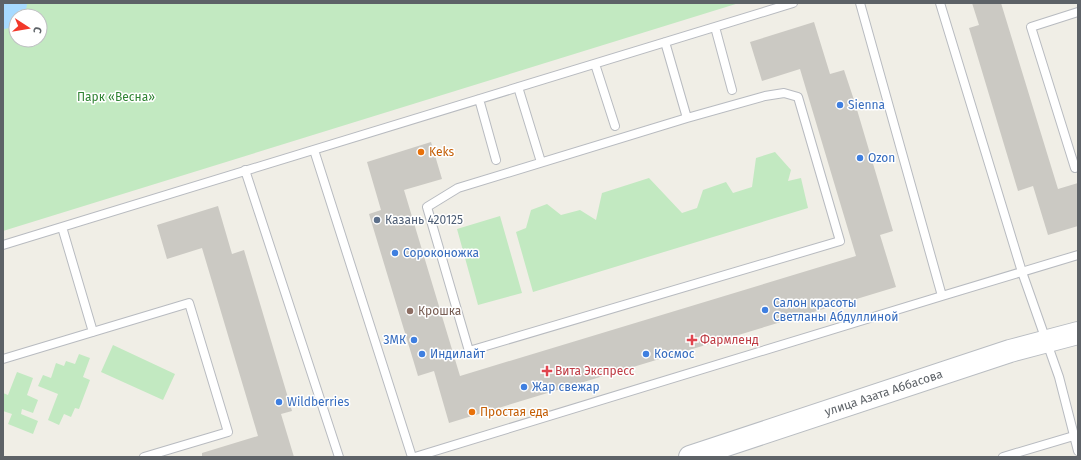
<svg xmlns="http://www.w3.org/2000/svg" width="1081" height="460" font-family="'Fira Sans',sans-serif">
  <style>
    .green { fill: #c2e9c1; fill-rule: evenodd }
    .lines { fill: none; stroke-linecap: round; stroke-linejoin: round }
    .river { stroke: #a7daff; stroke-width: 36 }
    .building { fill: #cbc9c3 }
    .lane-casing { stroke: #b8bbc0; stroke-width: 10 }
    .secondary-casing { stroke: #b9bdc2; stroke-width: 24 }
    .lane { stroke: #fff; stroke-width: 8 }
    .secondary { stroke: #fff; stroke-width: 22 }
    .shop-dot { fill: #3f7fe0; stroke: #fff; stroke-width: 1.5 }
    .food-dot { fill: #e8710a; stroke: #fff; stroke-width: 1.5 }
    .service-dot { fill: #5c6f8a; stroke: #fff; stroke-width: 1.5 }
    .education-dot { fill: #8d6e63; stroke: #fff; stroke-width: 1.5 }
    .health-dot { fill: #e0444e; stroke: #fff; stroke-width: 1.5 }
    .labels { text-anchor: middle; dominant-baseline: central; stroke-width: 3; stroke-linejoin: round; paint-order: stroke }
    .park-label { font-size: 12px; fill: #308333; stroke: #fff }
    .shop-label { font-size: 12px; fill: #366cbe; stroke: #fff; text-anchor: start }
    .food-label { font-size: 12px; fill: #c56008; stroke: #fff; text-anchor: start }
    .service-label { font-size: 12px; fill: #4e5e75; stroke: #fff; text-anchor: start }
    .education-label { font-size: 12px; fill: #785e54; stroke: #fff; text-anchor: start }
    .health-label { font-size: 12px; fill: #be3a42; stroke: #fff; text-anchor: start }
    .street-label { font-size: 12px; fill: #5d6267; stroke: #fff }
  </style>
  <rect width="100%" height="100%" fill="#f0eee6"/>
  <path class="green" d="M3 3H739L3 231ZM16 16H40V40H16Z
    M775 152 791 170 788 181 801 178 808 208 533 292 516 232 526 228 531 210 547 204 561 215 580 210 596 220 602 193 649 178 682 213 697 208 703 190 726 182 733 193 752 187 756 158Z
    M500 216 522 293 478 305 457 229Z
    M113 345 175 374 163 400 101 372Z
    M79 354 90 358 83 377 90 380 79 409 75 408 71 417 64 414 59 425 48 420 58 394 38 386 43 375 51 378 56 363 64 366 66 361 75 364Z
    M17 372 33 378 27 395 38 400 33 413 22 409 21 414 38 421 33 434 8 424 12 414 3 411V393L8 395Z"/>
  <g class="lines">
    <path class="river" d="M3 11 9 3"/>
  </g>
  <path class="building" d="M972 3H1001L1058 189 1078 183V226L1048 235 1033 186 1018 191 969 28 979 25Z
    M814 22 830 74 844 70 855 103 893 231 880 235 896 287 449 423 434 371 418 376 369 214 381 210 367 162 431 142 442 179 404 190 460 376 856 256 800 69 762 81 750 42Z
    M218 206 232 254 244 250 292 411 281 414 294 457H202V453L258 436 202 248 167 259 157 225Z"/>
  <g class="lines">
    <defs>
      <path id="lane" d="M940 3 1022 272 1059 377 1078 451
        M1078 12 1031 27 1075 168 1078 167
        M715 27 732 90
        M665 42 687 118
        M595 64 615 126
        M518 87 541 162
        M784 93 798 97 840 241 469 351 427 207 458 188 687 118 765 96Z
        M479 99 496 160
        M314 150 412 457
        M245 170 339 457
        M62 227 93 332
        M3 245 793 3
        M942 296 1078 255
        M3 359 189 303 228 432 144 457
        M415 457 942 296 860 3
        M1003 457 1077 435"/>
      <g id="secondary">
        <path id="s1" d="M690 457 1010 351 1078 333"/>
      </g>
    </defs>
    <use href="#lane" class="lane-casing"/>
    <use href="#secondary" class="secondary-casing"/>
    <use href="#lane" class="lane"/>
    <use href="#secondary" class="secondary"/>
  </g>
  <g class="shop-dot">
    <circle cx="840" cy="105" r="4"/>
    <circle cx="860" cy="158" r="4"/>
    <circle cx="395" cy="253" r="4"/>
    <circle cx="765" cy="310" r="4"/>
    <circle cx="414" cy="340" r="4"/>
    <circle cx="422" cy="354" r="4"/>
    <circle cx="646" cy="354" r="4"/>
    <circle cx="524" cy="387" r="4"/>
    <circle cx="279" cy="402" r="4"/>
  </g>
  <g class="food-dot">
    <circle cx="421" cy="152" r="4"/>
    <circle cx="472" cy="412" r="4"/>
  </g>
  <circle class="service-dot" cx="377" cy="220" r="4"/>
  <circle class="education-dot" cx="410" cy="311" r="4"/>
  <g class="health-dot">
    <path d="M690 334h4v4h4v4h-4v4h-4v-4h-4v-4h4z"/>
    <path d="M545 365h4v4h4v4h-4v4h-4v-4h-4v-4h4z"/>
  </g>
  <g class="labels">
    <g class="park-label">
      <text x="116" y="97">Парк «Весна»</text>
    </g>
    <g class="shop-label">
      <text x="848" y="105">Sienna</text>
      <text x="868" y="158">Ozon</text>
      <text x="403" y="253">Сороконожка</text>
      <text x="773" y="303">Салон красоты<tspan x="773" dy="14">Светланы Абдуллиной</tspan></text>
      <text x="406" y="340" text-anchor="end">ЗМК</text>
      <text x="430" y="354">Индилайт</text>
      <text x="654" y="354">Космос</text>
      <text x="532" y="387">Жар свежар</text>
      <text x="287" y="402">Wildberries</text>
    </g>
    <g class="food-label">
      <text x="429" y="152">Keks</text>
      <text x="480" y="412">Простая еда</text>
    </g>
    <g class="service-label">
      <text x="385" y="220">Казань 420125</text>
    </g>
    <g class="education-label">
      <text x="418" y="311">Крошка</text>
    </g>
    <g class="health-label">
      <text x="700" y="340">Фармленд</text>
      <text x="555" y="371">Вита Экспресс</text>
    </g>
    <g class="street-label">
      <text stroke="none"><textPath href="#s1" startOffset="204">улица Азата Аббасова</textPath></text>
    </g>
  </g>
  <rect width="1081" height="460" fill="none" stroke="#5d6267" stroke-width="8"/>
  <g transform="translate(28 28) rotate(102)"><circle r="19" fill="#ffffff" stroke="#bec0c2"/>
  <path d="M0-3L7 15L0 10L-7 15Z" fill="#f2382a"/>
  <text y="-6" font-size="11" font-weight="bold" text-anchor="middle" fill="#5d6267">С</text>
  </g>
</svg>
